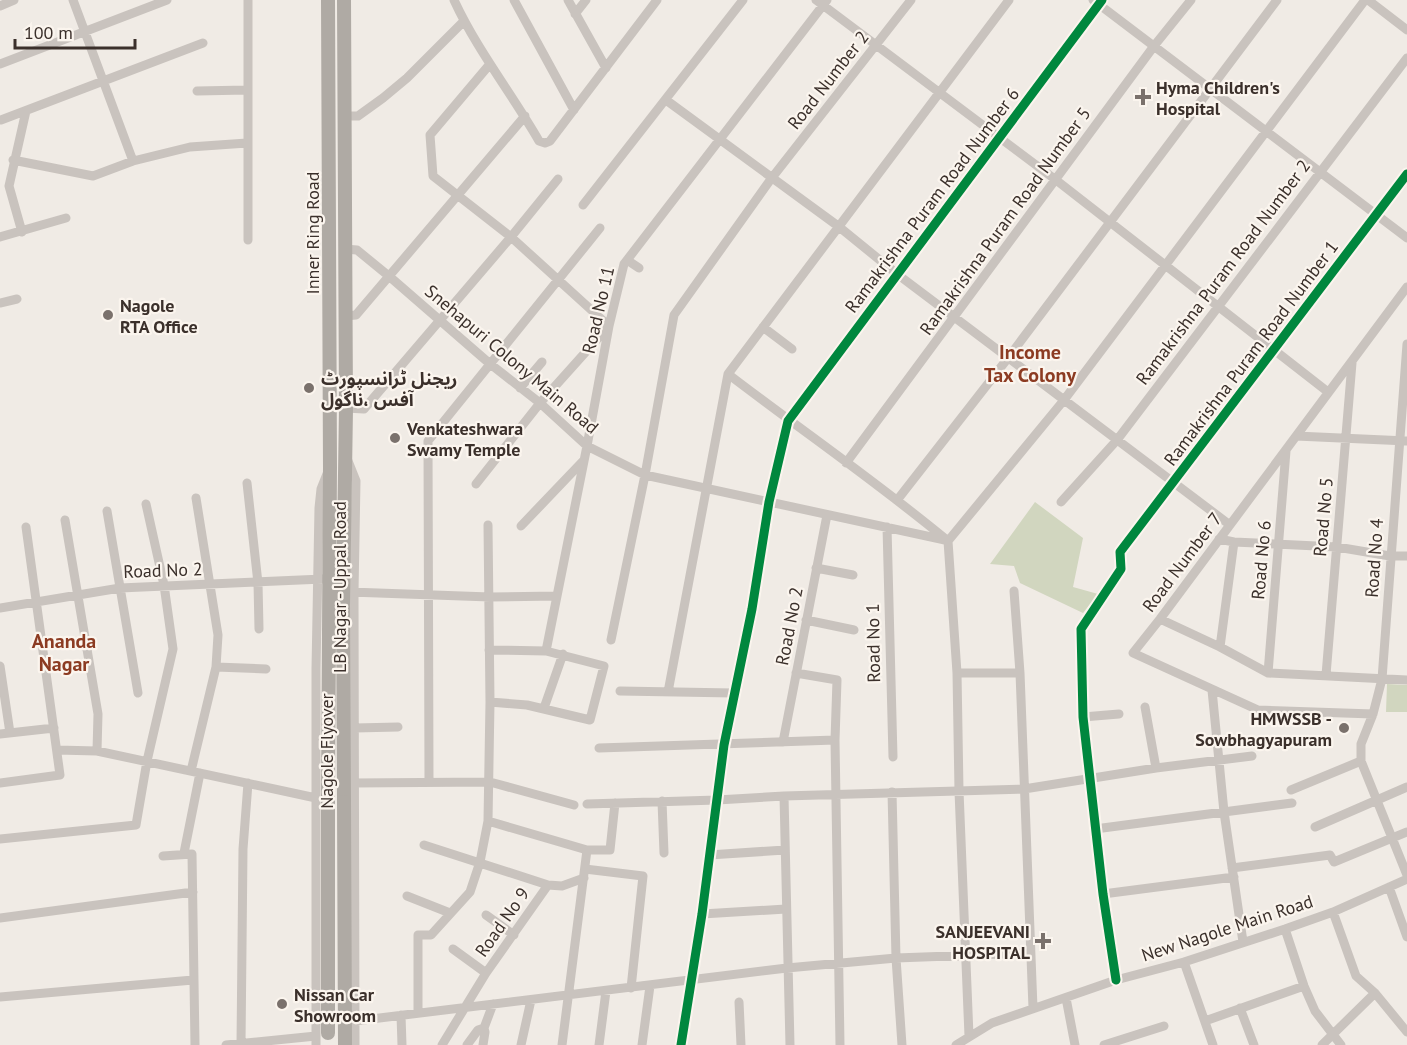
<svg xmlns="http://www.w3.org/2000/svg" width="1407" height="1045" font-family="'PT Sans','Noto Sans Arabic',sans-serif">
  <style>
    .green { fill: #d1d6bf }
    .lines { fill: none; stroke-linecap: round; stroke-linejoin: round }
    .minor { stroke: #c9c3be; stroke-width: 9 }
    .highway { stroke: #afaaa4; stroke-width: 14 }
    .highway-bridge { stroke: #afaaa4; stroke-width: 14 }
    .cycleway-casing { stroke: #fbf5ee; stroke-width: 13 }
    .cycleway { stroke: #00873e; stroke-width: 9 }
    .poi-dot { fill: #7a716c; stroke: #fbf5ee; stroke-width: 2 }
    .labels { text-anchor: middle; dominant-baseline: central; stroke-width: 4.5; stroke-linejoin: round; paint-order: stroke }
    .street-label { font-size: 18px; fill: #3b302b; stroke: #fbf5ee }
    .poi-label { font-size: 18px; font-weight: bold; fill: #3b302b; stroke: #fbf5ee; text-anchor: start }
    .neighbourhood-label { font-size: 20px; font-weight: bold; fill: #8c3b22; stroke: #fbf5ee }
  </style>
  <rect width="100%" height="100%" fill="#f0ebe5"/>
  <path class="green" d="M1035 502 1083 538 1073 587 1098 594 1083 613 1020 583 1014 566 990 564Z
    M1387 684 1407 685V712H1386Z"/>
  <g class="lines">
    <path class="minor" d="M73 0 133 161
      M454 0C477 50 512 94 539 141L545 143 550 141 657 0
      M514 0 574 110
      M568 0 606 68
      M816 0 1056 180 1328 392
      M1093 0 1407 238
      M1368 0 1407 30
      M0 6 14 0
      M575 14 586 0
      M0 64 167 0
      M197 91 247 90
      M666 100 838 226 897 274 1230 525
      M345 116H358L383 98 407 78 464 21
      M1 120 203 43
      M13 160 93 176 133 161 190 147 247 143
      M583 205 743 0
      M22 232 9 186 26 111
      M0 237 66 218
      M248 240V0
      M345 249 357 250 390 277 489 363 540 403 587 446 645 475 945 540
      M627 260 639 268
      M0 303 17 299
      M345 316 356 315 525 116
      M763 327 792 349
      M1407 344 1382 679 1373 714 1361 744V761L1407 875
      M728 374C801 430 877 482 948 541L957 673 959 791 969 1036
      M520 388 542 362
      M346 408 364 409 511 237 558 179
      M1296 436 1407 441
      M348 461 356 481 354 592 355 1045
      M846 463 1154 46 1191 0
      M247 483 258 583 259 629
      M476 484 540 403 609 326 511 237 433 176 430 135 490 64
      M898 499 1008 358 1277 0
      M1061 502 1117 440 1407 58
      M107 511 138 693
      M65 520 98 714 97 751
      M521 526 584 460
      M887 527 893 757
      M1219 539 1234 542 1337 547 1390 556H1407
      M948 541 1064 400 1365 0
      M816 568 853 575
      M1014 591 1020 673 1033 1008
      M350 592 490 597 557 596
      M0 608 120 588 323 579
      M1160 619 1220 647 1268 673 1407 680
      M806 620 854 630
      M611 640 645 475 674 315 771 179 911 0
      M1220 647 1234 542
      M489 650 546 651 604 666 590 720 527 705 490 702
      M546 651 587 446 609 326 624 264 827 0
      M0 666 10 733
      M216 667 266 669
      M796 673 837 680 835 740 840 1045
      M957 673H1020
      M1268 673 1286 451
      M1326 675 1352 363
      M1212 690 1224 812 1243 942
      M620 691 733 693
      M668 692 728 374 1009 0
      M1145 707 1156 768
      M544 708 563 654
      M1373 714 1258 710 1133 653 1160 619 1407 287
      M1083 717 1119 714
      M355 728 398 727
      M0 734 54 728
      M783 742 827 515
      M599 748 835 740
      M57 750 97 751 316 798
      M191 771 216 667 218 635 196 498
      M429 782 428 441 600 228
      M0 783 60 775 26 527
      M354 783 490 782 574 805
      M1291 790 1361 761
      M892 792 896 958 902 1045
      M784 796 790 1045
      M662 801 664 853
      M587 804 717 800 784 796 1024 789 1156 768 1252 756
      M488 821 587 850H610L615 803
      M1315 827 1407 787
      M1095 829 1292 803
      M0 839 136 825 147 761 173 649 164 585 146 504
      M424 845 548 885 486 973 442 1045
      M184 853 200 773
      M709 855 785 850
      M163 856 192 854 195 1045
      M1232 868 1330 855 1334 862 1407 832
      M585 869 643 876 631 988
      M548 885 562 886 584 878
      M1389 887 1407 937
      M1103 894 1234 877
      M407 896 450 913
      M1333 912 1356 976 1375 993 1407 1032
      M702 914 786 909
      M486 915 514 935
      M0 918 193 892
      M1285 929 1304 986 1315 1011 1341 1045
      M453 949 486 973
      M1184 962 1213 1045
      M1116 980 1103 894 1083 717 1081 629 1121 569 1120 552 1407 174
      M0 997 193 980
      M1066 998 1075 1045
      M739 1002 741 1045
      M1240 1008 1254 1045
      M418 1013V935H431L470 892 480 862 488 821 490 702 488 525
      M401 1015 402 1045
      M355 1021 787 968 896 958 1030 953
      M1205 1021 1304 986
      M241 1044 243 849 248 783
      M226 1045 316 1036
      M316 1045V669L319 508 321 489 327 474
      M467 1045 478 1030 484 1028
      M483 1045 485 1032 484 1028 493 1004
      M521 1045 531 1000
      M562 1045 587 850
      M599 1045 606 991
      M642 1045 650 986
      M681 1045 702 914 724 745 752 609 769 502 788 421 1102 0
      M956 1045 992 1023 1116 980 1184 962 1285 929 1333 912 1407 879
      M1104 1045 1164 1026
      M1322 1045 1375 993"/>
    <path class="highway" d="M328 0 330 467 328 799
      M344 0 346 408 343 605 344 802"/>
    <path class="highway-bridge" d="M344 802 345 1045
      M328 1033V799"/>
    <defs>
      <path id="cycleway" d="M1116 980 1103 894 1083 717 1081 629 1121 569 1120 552 1407 174
        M681 1045 702 914 724 745 752 609 769 502 788 421 1102 0"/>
    </defs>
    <use href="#cycleway" class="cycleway-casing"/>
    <use href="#cycleway" class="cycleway"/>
  </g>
  <g class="poi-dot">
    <path d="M1140 88h6v6h6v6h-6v6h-6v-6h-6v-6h6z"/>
    <circle cx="108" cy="315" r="6"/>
    <circle cx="309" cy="388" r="6"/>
    <circle cx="395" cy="438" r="6"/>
    <circle cx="1344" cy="728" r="6"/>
    <path d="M1040 932h6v6h6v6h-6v6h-6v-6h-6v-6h6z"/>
    <circle cx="282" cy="1004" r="6"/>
  </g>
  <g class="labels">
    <g class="street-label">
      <text transform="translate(828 80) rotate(-52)">Road Number 2</text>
      <text transform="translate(932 200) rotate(-53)">Ramakrishna Puram Road Number 6</text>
      <text transform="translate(1005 221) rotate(-54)">Ramakrishna Puram Road Number 5</text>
      <text transform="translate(312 233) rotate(-90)">Inner Ring Road</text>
      <text transform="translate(1223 272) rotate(-53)">Ramakrishna Puram Road Number 2</text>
      <text transform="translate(598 310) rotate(-77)">Road No 11</text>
      <text transform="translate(1251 353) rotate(-53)">Ramakrishna Puram Road Number 1</text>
      <text transform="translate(512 359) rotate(40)">Snehapuri Colony Main Road</text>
      <text transform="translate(1323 517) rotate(-85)">Road No 5</text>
      <text transform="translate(1374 558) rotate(-86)">Road No 4</text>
      <text transform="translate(1261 560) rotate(-85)">Road No 6</text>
      <text transform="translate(1182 562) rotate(-53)">Road Number 7</text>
      <text transform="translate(163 570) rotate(-2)">Road No 2</text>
      <text transform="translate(339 587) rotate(-90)">LB Nagar - Uppal Road</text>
      <text transform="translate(789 626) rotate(-79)">Road No 2</text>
      <text transform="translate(873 643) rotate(-91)">Road No 1</text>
      <text transform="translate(326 751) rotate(-90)">Nagole Flyover</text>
      <text transform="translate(502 922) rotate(-55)">Road No 9</text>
      <text transform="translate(1227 928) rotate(-18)">New Nagole Main Road</text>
    </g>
    <g class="poi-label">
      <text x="1156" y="87">Hyma Children's<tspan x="1156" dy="21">Hospital</tspan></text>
      <text x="120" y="305">Nagole<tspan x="120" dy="21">RTA Office</tspan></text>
      <text x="321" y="378">ریجنل ٹرانسپورٹ<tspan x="321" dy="21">آفس ،ناگول</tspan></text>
      <text x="407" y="428">Venkateshwara<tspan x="407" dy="21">Swamy Temple</tspan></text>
      <text x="1332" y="718" text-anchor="end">HMWSSB -<tspan x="1332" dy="21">Sowbhagyapuram</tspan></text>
      <text x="1030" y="931" text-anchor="end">SANJEEVANI<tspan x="1030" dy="21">HOSPITAL</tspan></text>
      <text x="294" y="994">Nissan Car<tspan x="294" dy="21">Showroom</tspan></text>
    </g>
    <g class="neighbourhood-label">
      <text x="1030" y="352">Income<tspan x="1030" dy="23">Tax Colony</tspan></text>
      <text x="64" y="641">Ananda<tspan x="64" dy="23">Nagar</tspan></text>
    </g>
  </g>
  <path d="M15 39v9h120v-9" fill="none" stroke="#3b302b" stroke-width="3"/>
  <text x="24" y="39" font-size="18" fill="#3b302b" stroke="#fbf5ee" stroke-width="4.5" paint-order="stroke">100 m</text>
</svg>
